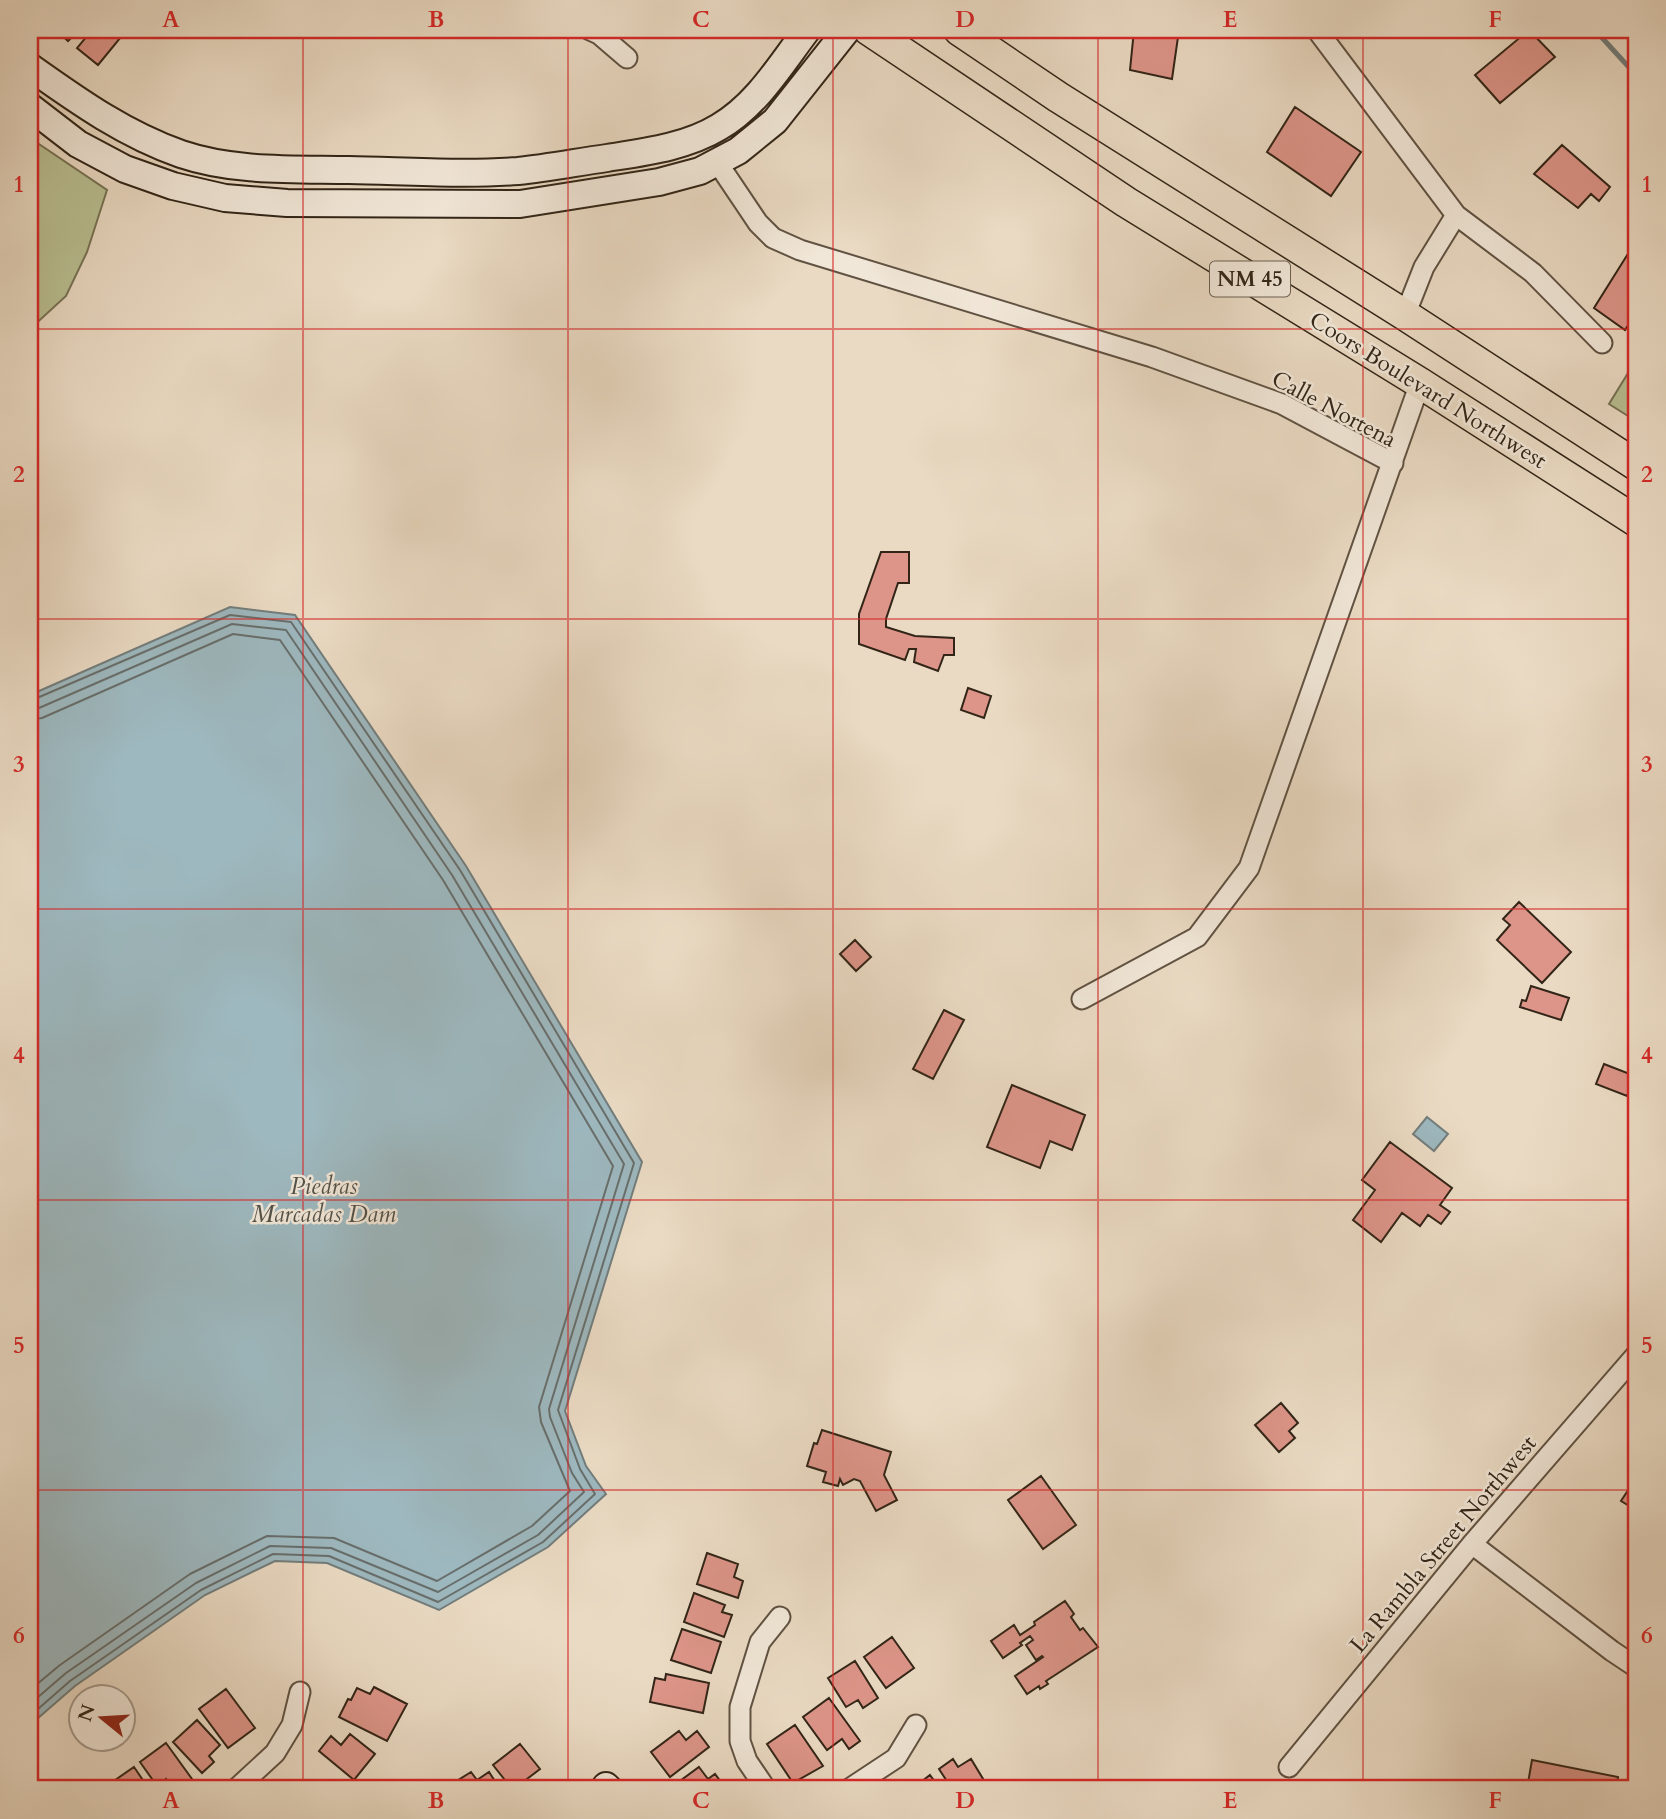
<svg xmlns="http://www.w3.org/2000/svg" width="1666" height="1819" font-family="Cardo,serif">
  <style>
    .green { fill: #b9bf92; stroke: #767254; stroke-width: 2 }
    .water { fill: #9db8bf; stroke: #727d7c; stroke-width: 2 }
    .lines { fill: none; stroke-linecap: round; stroke-linejoin: round }
    .shore { stroke: #686e6b; stroke-width: 2 }
    .stream { stroke: #727d7c; stroke-width: 5 }
    .building { fill: #dd9589; stroke: #322517; stroke-width: 2 }
    .street-casing { stroke: #605242; stroke-width: 23 }
    .secondary-casing { stroke: #322517; stroke-width: 30 }
    .primary-casing { stroke: #322517; stroke-width: 33 }
    .street { stroke: #f1e7d8; stroke-width: 19 }
    .secondary { stroke: #f1e7d8; stroke-width: 26 }
    .primary { stroke: #eadac3; stroke-width: 30 }
    .grid { fill: none; stroke: #d62828; stroke-width: 2; stroke-opacity: 0.55 }
    .labels { text-anchor: middle; dominant-baseline: central; stroke-width: 5; stroke-linejoin: round; paint-order: stroke }
    .shield { fill: #f1e7d8; stroke: #6b5f51; stroke-width: 2 }
    .shield-label { font-size: 21px; font-weight: bold; fill: #322517 }
    .street-label { font-size: 23px; fill: #322517; stroke: #f1e7d8 }
    .water-label { font-size: 24px; font-style: italic; fill: #525149; stroke: #f1e7d8 }
    .neatline { fill: none; stroke: #d62828; stroke-width: 2.5 }
    .grid-label { font-size: 23px; text-anchor: middle; font-weight: bold; fill: #d62828 }
  </style>
  <rect width="100%" height="100%" fill="#eadac3"/>
  <filter id="stains"><feTurbulence type="fractalNoise" baseFrequency=".00286" numOctaves="4"/><feColorMatrix values="0 0 0 0 .2 0 0 0 0 .09 0 0 0 0 .02 0 0 0 .5 -.17"/></filter>
  <radialGradient id="worn" r=".72"><stop offset=".6" stop-color="#630" stop-opacity="0"/><stop offset="1" stop-color="#630" stop-opacity=".3"/></radialGradient>
  <path class="green" d="M30 138 107 190 87 252 66 296 30 329Z
    M1636 360V421L1609 404Z"/>
  <path class="water" d="M230 607 295 615 466 866 642 1162 565 1411 586 1466 606 1494 548 1547 439 1610 327 1563 275 1561 205 1595 75 1686 30 1725V695Z
    M1427 1117 1448 1134 1434 1151 1413 1134Z"/>
  <g class="lines">
    <path class="shore" d="M30 701 230 615 291 622 460 870 634 1163 558 1410 580 1469 595 1494 543 1542 438 1602 329 1556 273 1554 201 1590 70 1681 30 1716
      M30 710 39 708 232 624 286 630 452 875 624 1164 549 1409 550 1417 572 1473 584 1492 538 1535 438 1592 331 1548 270 1546 196 1583 66 1673 30 1704
      M30 720 42 718 233 634 280 640 443 880 613 1166 539 1407 541 1422 570 1491 532 1526 437 1581 334 1538 267 1536 190 1574 60 1665 30 1690"/>
    <path class="stream" d="M1595 30 1636 75"/>
  </g>
  <path class="building" d="M56 30H79L68 41Z
    M92 30H112L121 37 98 65 77 48Z
    M1134 30H1179L1172 79 1130 70Z
    M1529 30 1555 57 1500 103 1475 75Z
    M1295 107 1361 152 1331 196 1267 152Z
    M1562 145 1610 187 1599 201 1591 194 1578 208 1534 174Z
    M1636 241V313L1625 330 1594 308Z
    M881 552H909V583H898L886 619V627L915 636 954 638V655H944L938 671 914 662 916 649H909L905 660 859 644V614Z
    M968 688 991 696 984 718 961 710Z
    M1519 902 1571 952 1542 983 1497 940 1510 925 1503 919Z
    M855 940 871 957 856 971 840 954Z
    M1531 986 1569 998 1561 1020 1520 1007 1522 1000 1526 1001Z
    M944 1010 964 1020 933 1079 913 1069Z
    M1604 1064 1635 1076 1632 1083 1636 1084V1094L1629 1091 1627 1096 1596 1084Z
    M1012 1085 1085 1115 1072 1150 1050 1141 1040 1168 987 1147Z
    M1390 1142 1452 1188 1440 1205 1450 1212 1441 1224 1428 1215 1420 1226 1402 1213 1381 1242 1353 1220 1375 1190 1362 1180Z
    M1281 1403 1298 1423 1289 1431 1295 1438 1279 1452 1255 1425Z
    M822 1430 891 1452 884 1475 897 1500 876 1511 860 1481 854 1479 843 1485 840 1479 838 1486 823 1482 826 1472 807 1466 814 1443 817 1444Z
    M1041 1476 1076 1525 1043 1549 1008 1500Z
    M1636 1478V1510L1621 1501Z
    M707 1553 738 1564 734 1577 743 1581 738 1598 697 1584Z
    M694 1593 725 1605 722 1612 732 1615 724 1637 684 1622Z
    M1065 1601 1074 1614 1071 1617 1080 1630 1083 1628 1098 1647 1046 1681 1048 1684 1040 1689 1039 1686 1027 1694 1015 1676 1043 1657 1042 1656 1036 1660 1026 1645 1033 1640 1030 1636 1020 1643 1022 1645 1003 1658 991 1641 1014 1625 1020 1635 1035 1625 1034 1622Z
    M682 1629 721 1642 711 1673 671 1660Z
    M892 1637 914 1668 886 1688 864 1657Z
    M855 1661 878 1698 863 1708 858 1700 846 1707 828 1678Z
    M666 1674 709 1683 703 1713 650 1702 655 1678 665 1680Z
    M374 1687 407 1704 387 1741 339 1717 348 1699 351 1700 357 1688 370 1694Z
    M226 1689 255 1728 228 1748 199 1709Z
    M829 1698 860 1741 849 1749 842 1739 827 1750 803 1717Z
    M197 1720 220 1745 209 1756 214 1762 202 1773 173 1742Z
    M795 1725 823 1766 793 1783 767 1744Z
    M679 1731 686 1740 697 1731 709 1747 670 1777 651 1752Z
    M350 1734 375 1754 354 1780 319 1751 331 1736 341 1745Z
    M166 1743 192 1779 178 1789H173L166 1779 157 1786 140 1762Z
    M520 1744 540 1769 527 1779 533 1789H512L493 1765Z
    M953 1759 958 1767 971 1759 988 1787 985 1789H952L939 1769Z
    M1532 1760 1618 1777 1616 1789H1561L1528 1783Z
    M134 1767 149 1789H110L108 1785Z
    M699 1767 708 1779 715 1774 724 1786 720 1789H676L673 1786Z
    M471 1772 477 1780 489 1772 500 1789H460L455 1782Z
    M930 1775 940 1789H914L913 1788Z"/>
  <g class="lines">
    <defs>
      <path id="street" d="M590 30 599 34 627 58
        M1317 30 1456 215 1424 267 1405 315
        M717 162 758 223 773 238 800 250 1152 357 1282 404 1393 463
        M1456 215 1533 273 1602 343
        M1082 999 1197 937 1249 868 1420 383
        M1472 1544 1612 1651 1636 1667
        M1289 1767 1472 1544 1636 1355
        M236 1789 275 1753 292 1725 300 1692
        M766 1789 747 1761 740 1741V1707L760 1642 780 1617
        M849 1789 896 1758 916 1725"/>
      <path id="secondary" d="M30 67C78 101 124 134 181 154 234 172 293 169 349 170 405 171 462 175 518 171 548 168 578 162 607 158 645 152 686 147 719 127 757 105 781 64 807 30
        M30 107 78 144 125 169 173 186 225 198 287 203 520 204 659 182 700 171 738 151 775 121 847 30
        M606 1786 609 1789"/>
      <path id="primary" d="M869 30 1126 202 1420 383 1636 521
        M959 30 1058 97 1405 315 1636 465"/>
    </defs>
    <use href="#street" class="street-casing"/>
    <use href="#secondary" class="secondary-casing"/>
    <use href="#primary" class="primary-casing"/>
    <use href="#street" class="street"/>
    <use href="#secondary" class="secondary"/>
    <use href="#primary" class="primary"/>
  </g>
  <path class="grid" d="M303 30V1789M568 30V1789M833 30V1789M1098 30V1789M1363 30V1789M30 329H1636M30 619H1636M30 909H1636M30 1200H1636M30 1490H1636"/>
  <g class="labels">
    <rect class="shield" x="1210" y="261.5" width="80" height="35" rx="5"/>
    <g class="shield-label">
      <text x="1250" y="279">NM 45</text>
    </g>
    <g class="street-label">
      <text transform="translate(1428 390) rotate(32)">Coors Boulevard Northwest</text>
      <text transform="translate(1334 409) rotate(28)">Calle Nortena</text>
      <text transform="translate(1443 1544) rotate(-50)">La Rambla Street Northwest</text>
    </g>
    <g class="water-label">
      <text x="324" y="1186">Piedras<tspan x="324" dy="28">Marcadas Dam</tspan></text>
    </g>
  </g>
  <rect width="1666" height="1819" fill="none" stroke="#eadac3" stroke-width="77"/>
  <g transform="translate(102 1718) rotate(288)"><circle r="33" fill="#f1e7d8" stroke="#a5998b" stroke-width="2"/>
  <path d="M0-5L12 26L0 18L-12 26Z" fill="#8f2418"/>
  <text y="-10" font-size="19" font-weight="bold" text-anchor="middle" fill="#322517">N</text>
  </g>
  <rect x="38" y="38" width="1590" height="1742" class="neatline"/>
  <g class="grid-label">
    <text x="171" y="27">A</text>
    <text x="436" y="27">B</text>
    <text x="701" y="27">C</text>
    <text x="965" y="27">D</text>
    <text x="1230" y="27">E</text>
    <text x="1495" y="27">F</text>
    <text x="19" y="192">1</text>
    <text x="1647" y="192">1</text>
    <text x="19" y="482">2</text>
    <text x="1647" y="482">2</text>
    <text x="19" y="772">3</text>
    <text x="1647" y="772">3</text>
    <text x="19" y="1063">4</text>
    <text x="1647" y="1063">4</text>
    <text x="19" y="1353">5</text>
    <text x="1647" y="1353">5</text>
    <text x="19" y="1643">6</text>
    <text x="1647" y="1643">6</text>
    <text x="171" y="1808">A</text>
    <text x="436" y="1808">B</text>
    <text x="701" y="1808">C</text>
    <text x="965" y="1808">D</text>
    <text x="1230" y="1808">E</text>
    <text x="1495" y="1808">F</text>
  </g>
  <rect width="100%" height="100%" filter="url(#stains)"/>
  <rect width="100%" height="100%" fill="url(#worn)"/>
</svg>
